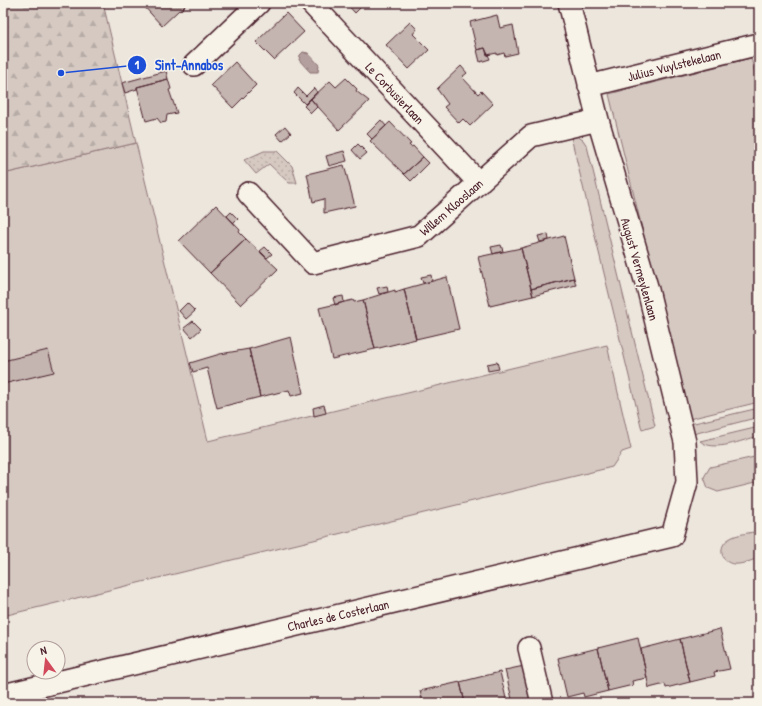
<svg xmlns="http://www.w3.org/2000/svg" width="762" height="706" font-family="'Patrick Hand',sans-serif">
  <style>
    .grass { fill: #d5c9c2; stroke: #907476 }
    .forest { fill: url(#forest-firs); stroke: #907476 }
    .park { fill: url(#park-dots); stroke: #907476 }
    .water { fill: url(#water-ripples); stroke: #896c6f }
    .building { fill: #c4b5b0; stroke: #4a1f2b }
    .lines { fill: none; stroke-linecap: round; stroke-linejoin: round }
    .street-casing { stroke: #4a1f2b; stroke-width: 24 }
    .street { stroke: #f7f3e8; stroke-width: 21 }
    .labels { text-anchor: middle; dominant-baseline: central; stroke-width: 3; stroke-linejoin: round; paint-order: stroke }
    .street-label { font-size: 13px; fill: #4a1f2b; stroke: #f7f3e8 }
    .leader { fill: none; stroke: #1d4ed8; stroke-width: 1.5 }
    .callout-dot { fill: #1d4ed8; stroke: #f7f3e8; stroke-width: 1.5 }
    .mark-label { font-size: 12px; text-anchor: middle; font-weight: bold; fill: #fff }
    .callout-label { font-size: 14px; text-anchor: middle; font-weight: bold; fill: #1d4ed8; stroke: #f7f3e8; stroke-width: 3; stroke-linejoin: round; paint-order: stroke }
  </style>
  <defs>
    <pattern id="forest-firs" width="22" height="20" patternUnits="userSpaceOnUse"><rect width="22" height="20" fill="#d5c9c2"/><path d="M5 1l3.5 6h-7zM16 11l3.5 6h-7z" fill="#b8aca7"/></pattern>
    <pattern id="park-dots" width="8" height="8" patternUnits="userSpaceOnUse"><rect width="8" height="8" fill="#d5c9c2"/><path d="M2 2h.1M6 6h.1" fill="none" stroke="#b8aca7" stroke-width="1.8" stroke-linecap="round"/></pattern>
    <pattern id="water-ripples" width="26" height="14" patternUnits="userSpaceOnUse"><rect width="26" height="14" fill="#b39f9d"/><path d="M2 4q2-2 4 0t4 0M15 11q2-2 4 0t4 0" fill="none" stroke="#948180"/></pattern>
  </defs>
  <rect width="100%" height="100%" fill="#ece6dd"/>
  <filter id="ink" filterUnits="userSpaceOnUse"><feTurbulence type="fractalNoise" baseFrequency=".025" numOctaves="2"/><feDisplacementMap in="SourceGraphic" scale="8" xChannelSelector="R" yChannelSelector="G"/><feConvolveMatrix kernelMatrix="1 2 1 2 8 2 1 2 1" color-interpolation-filters="sRGB"/></filter>
  <g filter="url(#ink)">
    <path class="grass" d="M751 58 759 90V402L689 419 609 94Z
      M577 136 583 140 587 146 655 426 642 430 571 137Z
      M136 143 208 441 607 345 631 449 622 452 612 467 3 616V174Z
      M759 408V417L693 434 690 424Z
      M759 427V436C742 440 714 453 700 441Z
      M759 456V482L718 492 708 488 704 477 710 467Z
      M759 531V558C752 560 742 565 734 564 721 563 717 546 729 539 736 534 750 533 759 531Z"/>
    <path class="forest" d="M3 3H103L136 143 3 174Z"/>
    <path class="park" d="M264 151H277L292 166 297 183H289L269 164 256 174 244 160Z"/>
    <path class="water" d="M303 52 308 53 319 65 318 72H310L299 60 300 55Z"/>
    <path class="building" d="M141 3H186L187 4 180 11 179 10 162 26Z
      M346 3H365L355 13Z
      M286 13 304 32 274 60 256 42Z
      M497 15 500 28 513 25 518 53 505 56 504 53 497 55V53L487 55 485 48 477 50 470 22Z
      M410 22 417 29 413 34 429 50 409 69 386 45Z
      M485 48 490 59 480 62 477 50Z
      M235 62 256 85 233 108 211 85Z
      M461 66 467 73 462 77 478 94 481 91 493 104 470 126 463 119 459 123 444 107 448 104 437 89Z
      M166 71 168 79 137 87V89L125 93 122 83Z
      M346 78 357 89 356 91 369 101 339 130 311 99 330 81 336 87Z
      M168 79 171 89 169 90 177 113 167 115 166 122 161 123 157 118 146 121 137 87Z
      M298 88 306 96 314 88 317 92 305 104 294 93Z
      M311 99 317 107 311 113 304 106Z
      M381 120 386 126 372 139 367 134Z
      M390 122 411 144 409 145 411 147 413 146 423 157 404 174 370 141Z
      M285 126 291 133 282 141 276 134Z
      M358 144 367 153 360 159 352 150Z
      M344 151 347 161 329 166 326 156Z
      M423 157 429 163 411 181 404 174Z
      M344 165 355 206 324 213V199L313 202 307 174Z
      M216 205 240 230 239 232 246 239 210 273 179 241Z
      M231 212 238 219 234 223 227 216Z
      M548 234 549 240 540 242 538 236Z
      M564 236 574 278 531 289 521 248Z
      M246 239 278 269 241 305 210 273Z
      M501 245 503 251 493 254 491 247Z
      M265 247 272 254 267 258 260 251Z
      M521 248 533 296 490 306 478 257Z
      M431 275 432 281 423 283 421 277Z
      M447 277 459 329 416 339 404 289Z
      M574 278 576 285 533 296 531 289Z
      M387 286 388 292 379 294 377 288Z
      M404 289 416 339 375 349 363 300 395 290V292Z
      M343 296 344 302 335 305 333 298Z
      M353 300 354 302 363 300 375 349 332 359 319 308Z
      M187 303 195 311 186 319 179 311Z
      M193 321 201 329 192 337 184 328Z
      M291 337 303 393 291 396 289 390 260 397 249 349Z
      M249 349 260 397 217 408 207 368 193 372 190 363 220 354Z
      M48 350 54 372 3 384V361Z
      M497 362 499 369 488 371 487 364Z
      M324 405 326 413 314 416 313 408Z
      M756 615H759V628Z
      M720 629 730 669 714 672 715 676 690 682 680 639Z
      M638 638 647 678 632 681 633 685 608 691 598 648Z
      M680 639 690 682 666 688 665 684 649 688 641 649Z
      M598 648 608 691 584 697 583 693 567 697 558 658Z
      M524 666 532 701 513 703 505 670Z
      M500 672 507 703H465L460 682Z
      M460 682 465 703H423L420 691Z"/>
    <g class="lines">
      <defs>
        <path id="street" d="M311 3 479 183
          M194 65 259 3
          M589 86 759 44
          M248 193 313 263 419 236 531 136 598 120
          M529 648 542 703
          M3 695 672 536 687 482 685 442 648 290 598 120 569 3"/>
      </defs>
      <use href="#street" class="street-casing"/>
      <use href="#street" class="street"/>
    </g>
  </g>
  <g class="labels">
    <g class="street-label">
      <text transform="translate(674 65) rotate(-14)">Julius Vuylstekelaan</text>
      <text transform="translate(395 93) rotate(47)">Le Corbusierlaan</text>
      <text transform="translate(451 207) rotate(-41)">Willem Klooslaan</text>
      <text transform="translate(640 269) rotate(74)">August Vermeylenlaan</text>
      <text transform="translate(338 615) rotate(-13)">Charles de Costerlaan</text>
    </g>
  </g>
  <path class="leader" d="M61 73L137 65"/>
  <g class="callout-dot">
    <circle cx="61" cy="73" r="4"/>
    <circle cx="137" cy="65" r="10"/>
  </g>
  <g class="mark-label">
    <text x="137" y="69">1</text>
  </g>
  <g class="callout-label">
    <text x="189" y="70">Sint-Annabos</text>
  </g>
  <rect width="762" height="706" fill="none" stroke="#f7f3e8" stroke-width="16"/>
  <rect x="8" y="8" width="746" height="690" fill="none" stroke="#4a1f2b" stroke-width="1.5" filter="url(#ink)"/>
  <g transform="translate(46 660) rotate(345)"><circle r="19" fill="#f7f3e8" stroke="#b29e9c"/>
  <path d="M0-3L7 15L0 10L-7 15Z" fill="#d1495b"/>
  <text y="-6" font-size="11" font-weight="bold" text-anchor="middle" fill="#4a1f2b">N</text>
  </g>
</svg>
